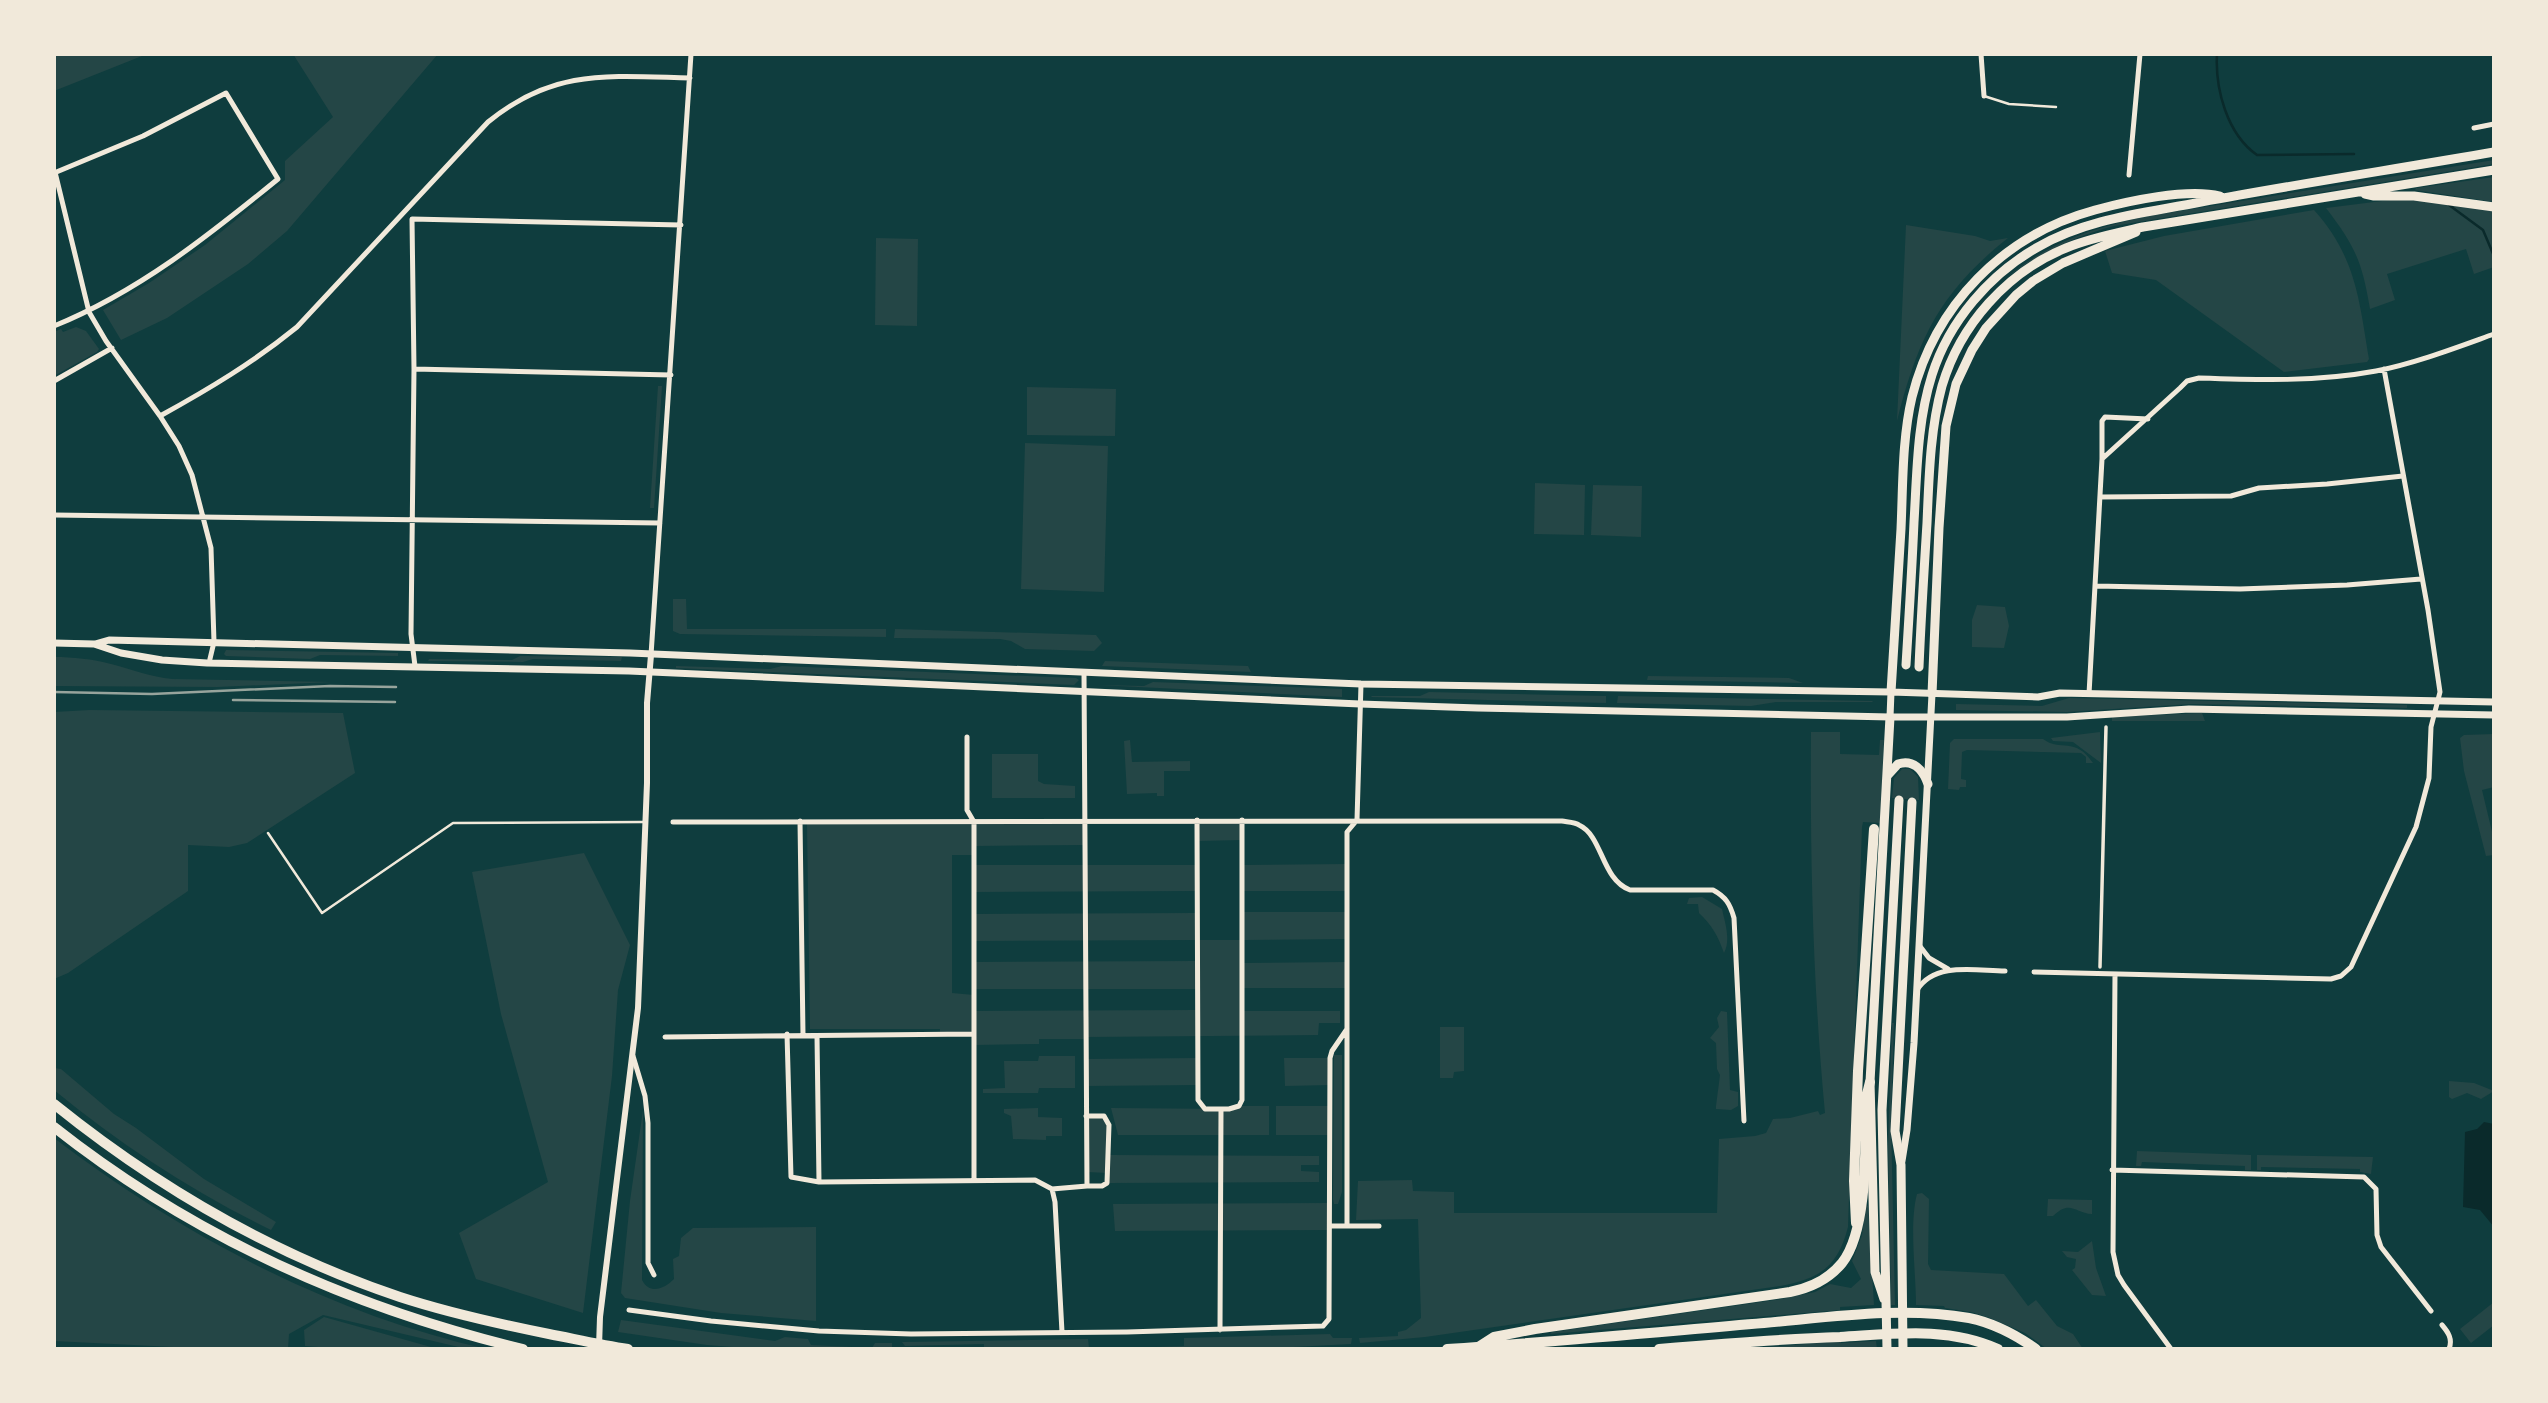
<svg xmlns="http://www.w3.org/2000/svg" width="2548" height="1403" font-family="'Nunito Sans',sans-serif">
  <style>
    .green { fill: #244646 }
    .water { fill: #0a2a2b }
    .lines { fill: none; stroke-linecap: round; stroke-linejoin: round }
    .stream { stroke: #0a2a2b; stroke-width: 2.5 }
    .service { stroke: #f1e9da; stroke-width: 2.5 }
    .pedestrian { stroke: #f1e9da; stroke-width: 3.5 }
    .minor { stroke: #f1e9da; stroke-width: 5 }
    .tertiary { stroke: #f1e9da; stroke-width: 6 }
    .secondary { stroke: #f1e9da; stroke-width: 7 }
    .trunk { stroke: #f1e9da; stroke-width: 9 }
    .motorway { stroke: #f1e9da; stroke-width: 10 }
    .rail { stroke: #97a49c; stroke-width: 2.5 }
  </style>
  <rect width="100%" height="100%" fill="#0f3d3e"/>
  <path class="green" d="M54 54H147L54 91Z
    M293 54H438L287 231 248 264 167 318 121 340 103 310 149 283 205 245 285 180V161L333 117Z
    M2494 160V164L2114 226C2073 237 2040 253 2006 278 2048 242 2095 227 2149 216Z
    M2494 177V202L2415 190 2416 188Z
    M2398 199H2416L2494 210V267L2474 274 2466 249 2387 274 2395 300 2370 309C2362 261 2355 246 2326 208Z
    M2314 210C2356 257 2359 299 2369 359L2367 362 2284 372 2156 280 2112 273 2105 251 2164 236Z
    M1906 225 1975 236 1990 241 2008 238C1940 292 1918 338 1897 421Z
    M876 238 918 239 917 326 875 325Z
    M76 327 86 331 99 349 97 352 54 376V332L61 329 63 332Z
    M658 386H662L654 508H650Z
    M1027 387 1116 389 1115 436 1027 435Z
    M1025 443 1108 446 1104 592 1021 589Z
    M1535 483 1585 485 1584 535 1534 534Z
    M1593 485 1642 486 1641 537 1591 535Z
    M673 599H686L687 629H886V637L680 634 673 631Z
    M1977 605 2005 607 2009 626 2004 648 1972 647V620Z
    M895 629 1096 635 1102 643 1094 651 1025 649 1011 641 1000 639 894 638Z
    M226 650 398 653V656L320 655 310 659 226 656 224 654Z
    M520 656 622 657 621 661 533 659 523 662 428 661 429 659 512 660Z
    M54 657C73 657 92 659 111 664 131 669 151 677 172 679L332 682 217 687 54 686Z
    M1105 661 1248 666 1251 672 1102 666Z
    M676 666 770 669 782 666 1076 678 1079 680 1074 685 676 668Z
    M1648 676 1789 678 1803 683 1647 680Z
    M1153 682 1342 689V697L1097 685 1144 686Z
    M1429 692 1606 696V703L1371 697 1372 696H1420Z
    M1618 696 1872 701 1873 702H1776L1751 706 1617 703Z
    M2069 698 2407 705V708L2191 704 2067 712 1956 710V704L2042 706Z
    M90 710 343 713 355 773 247 843 229 847 188 845V891L68 973 54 979V712Z
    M2202 713 2205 721H2112V717Z
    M1811 732H1840V754L1879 755 1880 740H1884L1880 823 1863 822 1862 827 1848 1227C1838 1267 1819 1279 1780 1286L1425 1337 1360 1343 1359 1338 1398 1336V1332L1406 1330 1421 1318 1418 1219 1356 1220 1358 1181 1412 1180 1413 1191 1454 1192V1213H1717L1719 1139 1755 1136 1766 1133 1773 1119 1790 1118 1818 1111 1820 1115 1825 1113C1813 986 1810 860 1811 732Z
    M2100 732 2101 763 2073 742 2053 741 2051 738Z
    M2494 734V787L2482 790 2494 840V855L2486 856 2464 771 2460 738 2464 735Z
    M1954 739H2043C2060 752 2075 736 2093 763H2086V757L2081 753 1967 750 1962 752 1961 779 1966 780V787H1960L1959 790 1948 789 1950 743Z
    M1130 740 1132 762 1190 761V771H1164V796H1157V793L1127 794 1124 741Z
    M992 754H1038V781L1044 784 1075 786V798H992Z
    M1902 769H1910L1918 777 1919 800 1892 798 1894 778Z
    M1197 820H1242V840L1197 841Z
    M1085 821 1084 845 975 846 974 855H952V993L974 995V1011L1197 1010V989H974V962L1197 961V940L974 941V914L1197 913V940H1243V912H1347V939L1244 940 1243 963 1347 962V988H1243V1011H1340V1023H1319L1318 1035 1086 1037V1039H1039V1044L974 1045V1034H940V1029H810L807 824Z
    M584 853 630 945 618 990 612 1076 583 1313 476 1279 459 1233 548 1182 501 1014 472 872Z
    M1347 864V891H1243V865Z
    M974 865H1197V891L974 892Z
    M1702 897 1722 909C1725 923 1731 940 1724 953 1718 936 1712 925 1699 913L1698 904H1687L1689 898Z
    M1721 1011 1727 1012 1730 1090 1738 1092V1106L1731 1110 1716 1109V1106L1720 1075 1717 1069 1716 1043 1710 1038 1719 1027 1717 1018Z
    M1892 1023H1894L1891 1121 1895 1305H1891L1888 1146Z
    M1464 1027V1071L1454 1072 1453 1078H1440V1027Z
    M1334 1055H1342V1192L1338 1204H1334L1333 1199Z
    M1039 1056H1075V1088H1039L1038 1093H983V1089L1005 1088 1004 1061H1038Z
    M1198 1058V1085L1086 1086V1059Z
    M1284 1058H1330L1331 1085 1285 1086Z
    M54 1068 61 1069 114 1114 136 1128 204 1179 276 1222 271 1230C193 1192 121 1145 54 1090Z
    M2449 1081 2474 1083 2494 1091 2481 1099 2467 1093 2452 1099 2449 1097Z
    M1239 1106H1269V1135H1118L1111 1108 1229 1109Z
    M1276 1106H1331V1135H1276Z
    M1038 1108V1117L1062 1118V1136H1046V1140L1013 1139 1011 1116 1004 1113V1109Z
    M643 1110 642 1280C650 1295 664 1289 674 1279L673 1259 679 1256 681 1238 693 1228 816 1227V1321L721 1313 625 1298 621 1293 630 1201Z
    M1086 1116H1104L1109 1125V1155L1319 1156V1165H1301V1171L1319 1172V1182L1107 1183 1108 1173 1087 1172Z
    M54 1138C182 1235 330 1314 487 1349H467L323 1315 289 1334 288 1349H212L54 1341Z
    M2137 1151 2251 1155V1170H2245V1166L2142 1162 2141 1166H2136Z
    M2257 1155 2373 1157 2371 1174 2360 1172V1169L2261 1167V1170H2257Z
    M1922 1193 1929 1199 1928 1264 1931 1270 2004 1274 2028 1306 2036 1300 2057 1326 2073 1334 2083 1349H2047L2025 1333 1990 1318 1971 1312 1945 1308 1944 1306 1916 1305C1916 1273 1909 1224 1917 1194Z
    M2048 1199 2092 1200V1214C2075 1213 2070 1199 2053 1216H2047Z
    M1331 1203 1330 1230 1115 1231 1113 1204Z
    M1866 1205 1868 1206 1874 1305 1840 1307V1310L1550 1334 1552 1332 1781 1299 1815 1292 1830 1284 1851 1288 1861 1279 1852 1261 1862 1235Z
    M2092 1241 2096 1268 2106 1296 2092 1295 2072 1270 2075 1268 2076 1259 2067 1257 2062 1251 2078 1252Z
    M2494 1302V1325L2471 1343 2460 1329Z
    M324 1317 438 1349H343L305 1346 304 1330Z
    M621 1320 775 1341 785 1337 808 1339 811 1345 872 1348 875 1343H892V1349H758L707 1345 618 1332Z
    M1330 1334 1333 1338H1352L1351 1344 1257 1349 1155 1347 1184 1346V1338Z
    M1088 1339 1089 1348 1109 1349H984V1344L905 1346 902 1342Z
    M1841 1341V1343L1876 1341 1877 1349H1744Z"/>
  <path class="water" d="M2484 1122 2494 1124V1227L2480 1210 2463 1207 2465 1132 2477 1129Z"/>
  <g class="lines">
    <path class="stream" d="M2217 54C2215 89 2227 134 2257 155L2354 154
      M2449 205 2483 230 2494 256"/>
    <path class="service" d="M1984 96 2009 104 2056 107
      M268 833 322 913 453 823 643 822"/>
    <path class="pedestrian" d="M2100 967 2106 727"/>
    <path class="minor" d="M1981 54 1984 96
      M2474 128 2494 124
      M55 172 89 312 106 341 160 416 179 446 192 475 211 548 214 642 209 663
      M54 173 143 136 226 93 278 179C208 236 138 292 54 326
      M2129 175 2140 54
      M414 369 671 375
      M54 381 112 348
      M160 416C209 389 254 362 297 327L488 122C554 68 610 76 690 78
      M2102 459V421L2105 417 2148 419
      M2100 497 2231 496 2259 488 2327 484 2403 476
      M54 515 660 523
      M2096 586 2240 589 2347 585 2421 579
      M651 655 691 54
      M415 666 411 634 414 369 412 219 681 225
      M1084 673 1087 1186H1102L1107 1183 1109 1125 1104 1116H1086
      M2089 694 2102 459 2180 388 2187 381 2199 378C2258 380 2317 382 2376 371 2416 363 2455 348 2494 334
      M967 737V810L974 822V1179
      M1197 820 1198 1100 1205 1109H1229L1239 1106 1242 1100V820
      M800 821 803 1035
      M673 822 1562 821C1567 822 1575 822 1579 825 1603 836 1601 879 1630 890H1713C1726 897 1730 904 1734 918L1744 1121
      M1919 945 1929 958 1948 969
      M2034 972 2331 979 2341 976 2351 967 2416 827 2429 778 2431 727 2440 692 2428 610 2384 369
      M2115 974 2113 1252 2118 1275 2124 1285 2171 1349
      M1917 990C1935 961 1977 971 2005 971
      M787 1034 791 1177 819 1182 1035 1180 1052 1189 1087 1186
      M817 1036 819 1182
      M665 1037 974 1034
      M633 1056 645 1096 648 1123V1263L654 1275
      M2112 1170 2364 1177 2376 1189 2377 1235 2381 1247 2431 1311
      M1052 1189 1055 1202 1062 1332
      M1347 1225V832L1357 820 1361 684
      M1330 1226H1379
      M629 1310 711 1321 819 1331 911 1334 1127 1332 1323 1326 1329 1319 1330 1058 1332 1051 1347 1029
      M2442 1325C2448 1332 2453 1339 2449 1349
      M1220 1330 1221 1109"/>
    <path class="tertiary" d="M599 1347 600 1317 638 1008 647 783V703L651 655"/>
    <path class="secondary" d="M54 643 94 644 121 653 162 660 207 663 629 671 1360 704 1478 708 1890 717H2067L2189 709 2494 715
      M95 644 109 640 630 653 1361 684 1891 692 2038 697 2060 693 2494 702
      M1890 717 1891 692
      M1902 1161 1907 1130 1914 1043 1932 694"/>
    <path class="trunk" d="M2365 194 2374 196H2414L2494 207
      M1906 665C1909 617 1912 569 1914 522 1917 473 1917 422 1932 375 1949 321 1990 274 2038 247 2088 218 2146 213 2201 202 2298 184 2396 169 2494 152
      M1919 667C1921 619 1924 571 1927 523 1929 478 1930 430 1942 386 1960 325 2007 272 2066 248 2090 238 2117 233 2143 227L2494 170
      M1891 692C1894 638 1898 583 1901 529 1903 485 1902 439 1912 397 1935 305 2003 235 2095 210 2128 201 2187 188 2220 196
      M1932 694 1939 528 1946 426 1956 384 1972 350 1986 328 2016 295 2033 281 2063 263 2136 232
      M1887 776 1898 764C1913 759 1923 770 1928 784
      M1884 1299 1875 1272 1870 1082 1890 717
      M1887 1349 1882 1110 1899 800
      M1903 1349 1901 1165 1895 1131 1912 802"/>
    <path class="motorway" d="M54 1104C157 1187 275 1255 400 1297 449 1313 499 1324 549 1334 575 1339 601 1345 628 1349
      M54 1127C192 1236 352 1308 523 1349
      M1856 1223 1854 1181 1858 1071 1874 829
      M1480 1346 1494 1337 1535 1329 1790 1292C1810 1288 1829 1279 1842 1263 1869 1229 1865 1141 1866 1098L1870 1082
      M1447 1349C1553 1342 1658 1332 1764 1323 1831 1317 1902 1306 1969 1318 1994 1323 2016 1335 2036 1349
      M1659 1349C1719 1344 1779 1339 1840 1337 1893 1334 1947 1326 1998 1349"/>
    <path class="rail" d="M54 692 152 694 330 686 396 687
      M233 700 395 702"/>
  </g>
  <rect width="2548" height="1403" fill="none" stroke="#f1e9da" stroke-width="112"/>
</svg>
